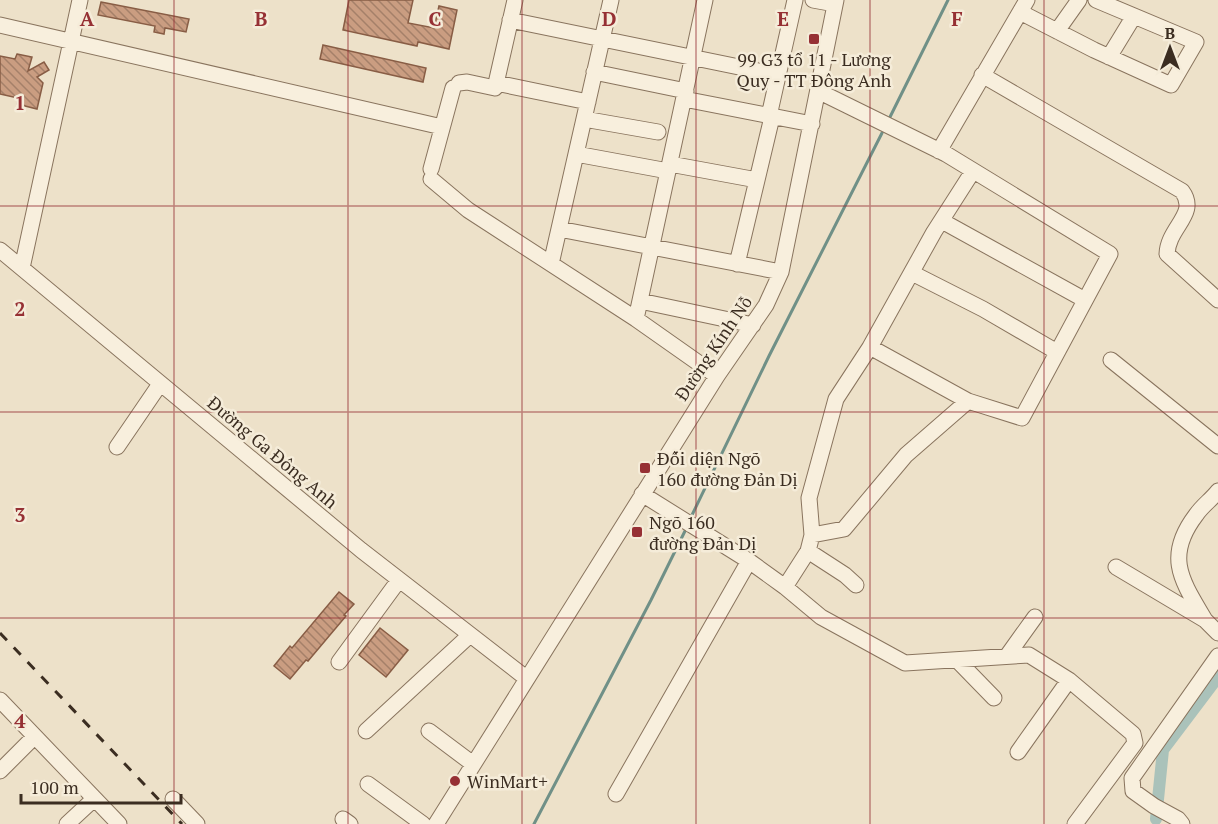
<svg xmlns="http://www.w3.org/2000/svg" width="1218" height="824" font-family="'PT Serif',serif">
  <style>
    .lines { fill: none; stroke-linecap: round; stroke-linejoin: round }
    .stream { stroke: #709087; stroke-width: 3 }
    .canal { stroke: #aac2ba; stroke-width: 12 }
    .building { fill: url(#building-back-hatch); stroke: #885d45; stroke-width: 1.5 }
    .minor-casing { stroke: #89745e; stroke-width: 17 }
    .minor { stroke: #f8efdd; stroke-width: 15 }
    .rail { stroke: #3b2d21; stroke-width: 3; stroke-dasharray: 10 10; stroke-linecap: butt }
    .grid { fill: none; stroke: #963034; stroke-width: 1.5; stroke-opacity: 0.55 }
    .poi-dot { fill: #963034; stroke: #f5ecd9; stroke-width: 2 }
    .labels { text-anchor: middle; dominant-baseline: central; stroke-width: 5; stroke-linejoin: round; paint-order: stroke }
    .poi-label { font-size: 18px; fill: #3b2d21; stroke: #f5ecd9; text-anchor: start }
    .street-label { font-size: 18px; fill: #3b2d21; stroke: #f5ecd9 }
    .grid-label { font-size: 20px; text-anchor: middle; font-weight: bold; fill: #963034; stroke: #f5ecd9; stroke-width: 5; stroke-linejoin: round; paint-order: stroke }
  </style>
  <defs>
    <pattern id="building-back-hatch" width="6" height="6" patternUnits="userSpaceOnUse" patternTransform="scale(1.5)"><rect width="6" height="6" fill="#ca9d81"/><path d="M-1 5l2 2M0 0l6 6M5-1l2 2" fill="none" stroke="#a58069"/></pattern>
  </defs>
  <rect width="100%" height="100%" fill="#ede1c9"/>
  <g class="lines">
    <path class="stream" d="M890 117 948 0
      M692 515 769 356 882 133
      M534 824 651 600 685 531"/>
    <path class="canal" d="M1156 819 1163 750 1218 677"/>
  </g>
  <path class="building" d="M349 0H413L408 23 434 28 439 6 457 10 449 49 418 42 417 46 343 30Z
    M101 2 189 19 186 32 165 28 164 34 154 32 155 26 98 15Z
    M323 45 426 68 423 82 320 59Z
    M17 54 32 57 28 71 44 62 49 70 37 77 43 83 37 109 17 104 18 98 0 94V56L15 59Z
    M339 592 354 604 344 615 346 616 308 661 306 660 290 679 274 666 290 646 292 648Z
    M380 628 408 650 386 677 359 655Z"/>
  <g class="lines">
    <defs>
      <path id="minor" d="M813 0 835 4
        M1020 12 1094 50 1171 85 1196 42 1096 0
        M510 20 778 75
        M0 25 442 127
        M1057 31 1079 0
        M1109 57 1134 16
        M594 72 686 91
        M982 75 1182 191C1199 214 1168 227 1167 254L1218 300
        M459 83 467 82 495 88 515 0
        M496 83 588 102
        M818 91 946 154 1110 254 1022 418 968 401 870 347 836 399 809 498 812 535 844 529 906 455 968 401
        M684 99 812 124
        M769 116 795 0
        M584 119 658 132
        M939 151 1027 0
        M576 154 668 171
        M670 164 757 180
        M431 169 453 88
        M431 179 468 210 636 319 717 376
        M942 221 1085 300
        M559 229 781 272
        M0 250 361 550 526 678
        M551 264 611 0
        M737 264 772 117
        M22 268 80 0
        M912 273 983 309 1057 352
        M640 301 753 325
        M636 319 705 0
        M870 347 934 232 973 171
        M1111 360 1218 446
        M117 447 160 384
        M642 494 749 561 785 587 821 617 905 663 1029 655 1069 680 1133 734 1135 743 1075 824
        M812 535 808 551 845 575 856 585
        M1116 567 1205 620 1218 633
        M785 587 808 551
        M1205 620C1182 581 1164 557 1196 515 1202 506 1211 500 1218 491
        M1007 656 1035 617
        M957 660 994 698
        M339 662 399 580
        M0 700 119 824
        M366 731 470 635
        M429 731 473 764
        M1018 752 1069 680
        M0 771 34 737
        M368 784 423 824
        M616 794 749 561
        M173 799 197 824
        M343 819 350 824
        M67 824 94 799
        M436 824 717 376 766 305 781 272 836 0
        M1182 824 1178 819 1154 806 1133 791 1132 778 1218 656"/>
    </defs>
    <use href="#minor" class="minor-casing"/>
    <use href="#minor" class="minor"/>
    <path class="rail" d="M0 633 182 824"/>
  </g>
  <path class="grid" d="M174 0V824M348 0V824M522 0V824M696 0V824M870 0V824M1044 0V824M0 206H1218M0 412H1218M0 618H1218"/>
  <g class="poi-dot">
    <rect x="808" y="33" width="12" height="12" rx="3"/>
    <rect x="639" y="462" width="12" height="12" rx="3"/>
    <rect x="631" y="526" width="12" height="12" rx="3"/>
    <circle cx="455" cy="781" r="6"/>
  </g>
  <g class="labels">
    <g class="poi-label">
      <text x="814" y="59" text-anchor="middle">99 G3 tổ 11 - Lương<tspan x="814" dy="21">Quy - TT Đông Anh</tspan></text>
      <text x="657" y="458">Đối diện Ngõ<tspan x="657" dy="21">160 đường Đản Dị</tspan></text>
      <text x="649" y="522">Ngõ 160<tspan x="649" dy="21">đường Đản Dị</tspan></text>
      <text x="467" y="781">WinMart+</text>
    </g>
    <g class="street-label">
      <text transform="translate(713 348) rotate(-56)">Đường Kính Nỗ</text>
      <text transform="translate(273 452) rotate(40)">Đường Ga Đông Anh</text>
    </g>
  </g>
  <g class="grid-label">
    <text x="87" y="26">A</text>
    <text x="261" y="26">B</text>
    <text x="435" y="26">C</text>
    <text x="609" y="26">D</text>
    <text x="783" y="26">E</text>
    <text x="957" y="26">F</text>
    <text x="20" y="110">1</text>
    <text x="20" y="316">2</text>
    <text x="20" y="522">3</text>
    <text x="20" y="728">4</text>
  </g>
  <g transform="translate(1170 48)" stroke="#f5ecd9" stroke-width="4.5" paint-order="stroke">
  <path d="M0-4.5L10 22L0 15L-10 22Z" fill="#3b2d21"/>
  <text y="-9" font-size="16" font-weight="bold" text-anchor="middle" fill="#3b2d21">B</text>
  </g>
  <path d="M21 794v9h160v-9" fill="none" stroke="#3b2d21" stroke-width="3"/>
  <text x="30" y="794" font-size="18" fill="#3b2d21" stroke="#f5ecd9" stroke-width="4.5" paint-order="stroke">100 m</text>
</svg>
